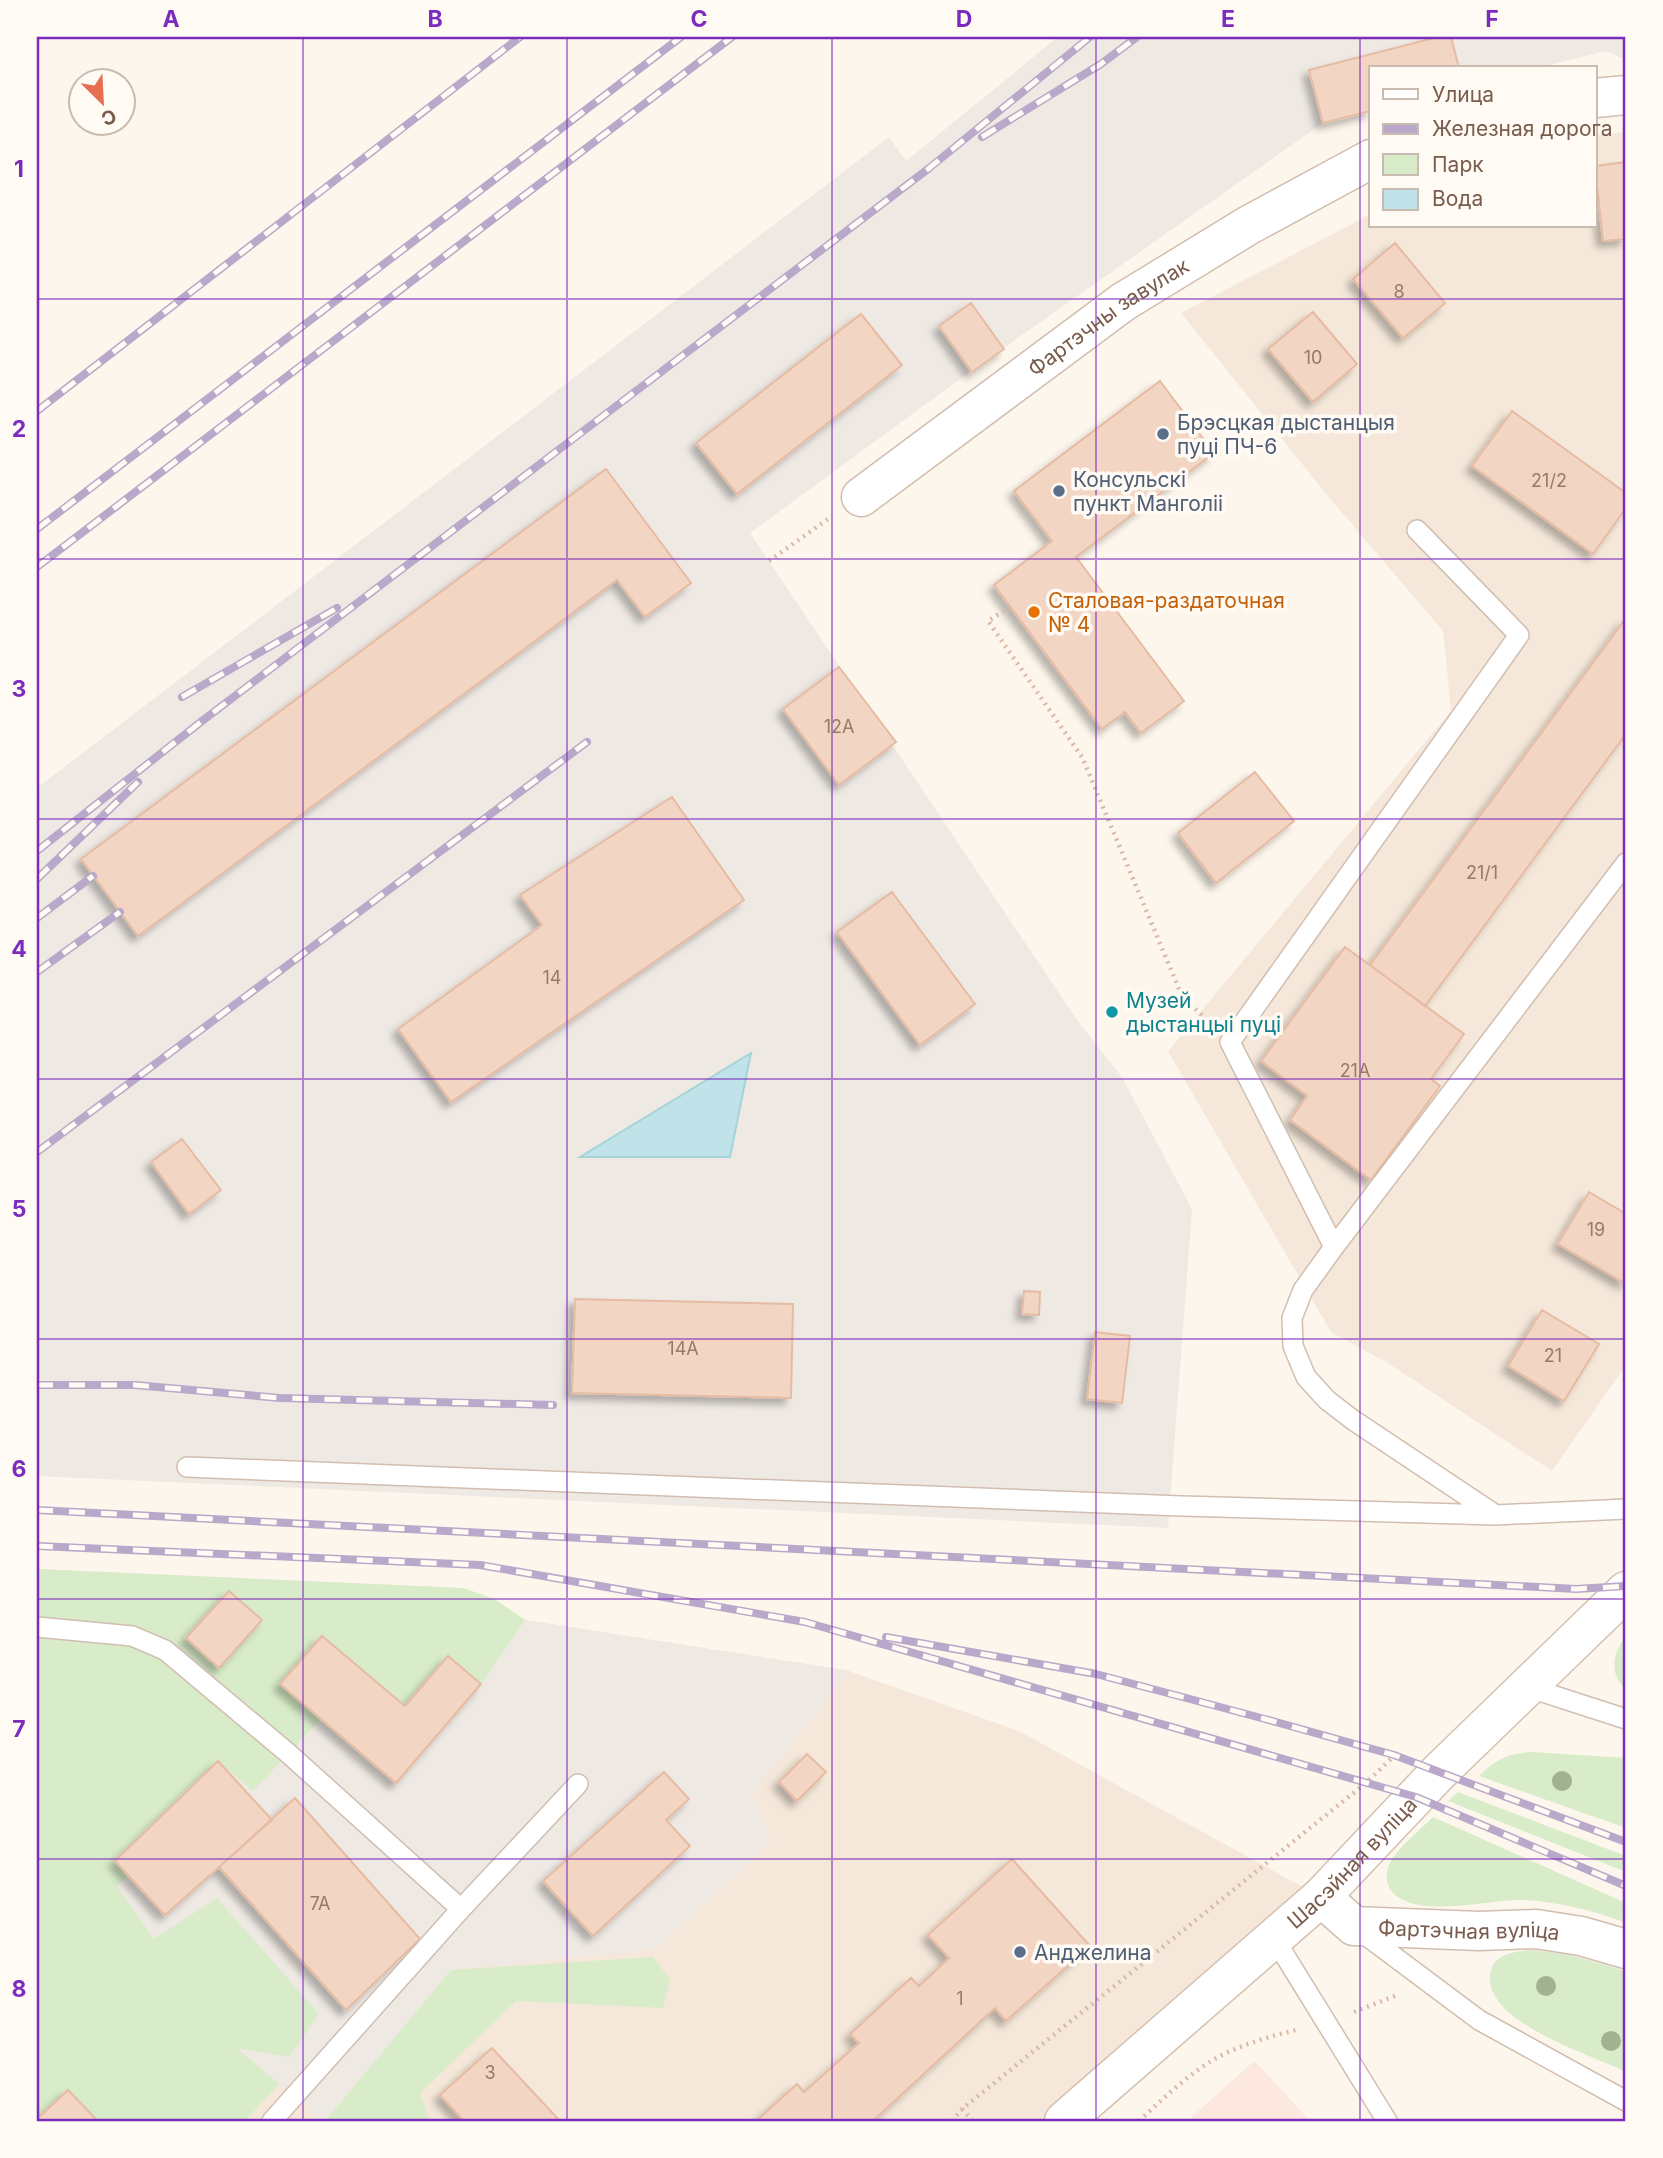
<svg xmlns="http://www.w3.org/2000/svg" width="1663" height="2158" font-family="Inter,sans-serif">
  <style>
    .residential { fill: #f5e8da }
    .commercial { fill: #fde8e0 }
    .industrial { fill: #efe9e4 }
    .green { fill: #d8ecc9 }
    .water { fill: #bfe3e8; stroke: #a5d3da; stroke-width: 2 }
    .building { fill: #f3d5c3; stroke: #e6bba3; stroke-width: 2; filter: url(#shadow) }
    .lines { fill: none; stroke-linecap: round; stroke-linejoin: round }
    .lane-casing { stroke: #d1beb0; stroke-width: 22 }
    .street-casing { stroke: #d1beb0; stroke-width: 41 }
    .secondary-casing { stroke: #d6c0b0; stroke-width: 41 }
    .path { stroke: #d9b8a5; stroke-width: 4.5; stroke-dasharray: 2 5; stroke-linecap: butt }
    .lane { stroke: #fff; stroke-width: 19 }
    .street { stroke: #fff; stroke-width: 38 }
    .secondary { stroke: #fff; stroke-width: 38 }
    .rail-casing { stroke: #b9a8c9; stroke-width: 8 }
    .rail { stroke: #fffaf3; stroke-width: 5; stroke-dasharray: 16; stroke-linecap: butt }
    .tree { fill: #a0b28e }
    .grid { fill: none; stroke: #7b2cbf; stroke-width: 2; stroke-opacity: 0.55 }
    .service-dot { fill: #5c6f8a; stroke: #fffaf3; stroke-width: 2.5 }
    .food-dot { fill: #e8710a; stroke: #fffaf3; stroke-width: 2.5 }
    .culture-dot { fill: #0f9aa8; stroke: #fffaf3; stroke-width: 2.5 }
    .labels { text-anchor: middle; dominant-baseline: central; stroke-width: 7; stroke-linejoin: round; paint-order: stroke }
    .number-label { font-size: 18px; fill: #987a6a }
    .street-label { font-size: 21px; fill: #7a5c4d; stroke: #fffaf3 }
    .service-label { font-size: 21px; fill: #4e5e75; stroke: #fffaf3; text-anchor: start }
    .food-label { font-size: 21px; fill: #c56008; stroke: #fffaf3; text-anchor: start }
    .culture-label { font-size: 21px; fill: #0d838f; stroke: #fffaf3; text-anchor: start }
    .neatline { fill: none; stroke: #7b2cbf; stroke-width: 2.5 }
    .grid-label { font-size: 23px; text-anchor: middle; font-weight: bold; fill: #7b2cbf }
  </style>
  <defs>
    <filter id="shadow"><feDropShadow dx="-6" dy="6" stdDeviation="3.5" flood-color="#0004"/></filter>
  </defs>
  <rect width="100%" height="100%" fill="#fdf6ec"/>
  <path class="residential" d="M1626 132V1365L1552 1471 1386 1362 1331 1332 1168 1051 1451 711 1443 631 1322 489 1181 313 1371 214V226H1595V135Z
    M37 1569 463 1588 494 1599 525 1620 846 1670 1019 1731 1321 1897 1064 2121H37Z"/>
  <path class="commercial" d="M1255 2061 1310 2121H1187L1254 2061Z"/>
  <path class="industrial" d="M1058 37H1626V60L1606 51 1537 68H1371V111L1323 123 971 371 750 533 1077 1020 1122 1077 1192 1209 1168 1528 37 1476V788L889 137 906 161Z
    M525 1620 850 1671 751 1794 771 1841 656 1949 451 1970 325 2121H322L85 1918 115 1861 218 1761 253 1791 321 1720 280 1684 322 1636 448 1656 481 1684Z"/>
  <path class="green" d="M37 1569 463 1588 494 1599 525 1620 481 1684 448 1656 405 1706 321 1636 280 1684 321 1719 253 1791 218 1761 116 1861 128 1875 117 1887 154 1939 217 1898 319 2014 289 2057 237 2048 279 2084 245 2121H37Z
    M1626 1636V1690C1609 1674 1612 1653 1626 1636Z
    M1533 1752 1626 1758V1828L1479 1776C1495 1759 1510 1753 1533 1752Z
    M1458 1792 1626 1856V1872L1448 1801Z
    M1433 1817 1626 1903V1923C1592 1910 1559 1902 1523 1900 1488 1899 1412 1921 1390 1889 1383 1878 1388 1864 1395 1855 1406 1841 1421 1829 1433 1817Z
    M1533 1950 1570 1955 1626 1971V2072C1593 2055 1477 2021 1491 1970 1496 1953 1518 1951 1533 1950Z
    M653 1957 670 1979 663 2008 516 2001 420 2093 430 2121H325L451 1970Z"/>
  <path class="water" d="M751 1053 730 1157H580Z"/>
  <path class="building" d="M1438 37H1451L1459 68H1371V111L1323 123 1309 70Z
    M1626 162V239L1603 241 1595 166Z
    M1395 243 1445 303 1403 338 1353 279Z
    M971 303 1004 349 972 372 939 326Z
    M1313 312 1357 364 1313 402 1268 349Z
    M861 314 902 365 737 494 696 443Z
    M1160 381 1214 453 1076 557 1184 701 1141 733 1125 712 1102 729 994 585 1052 541 1014 491Z
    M1512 411 1626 493V508L1593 554 1472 466Z
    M606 469 691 583 645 617 617 580 138 936 81 859Z
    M1626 618V734L1425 1006 1370 965Z
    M839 667 896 742 839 785 783 709Z
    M1255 772 1294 821 1216 883 1178 833Z
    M672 797 744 900 451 1102 398 1029 542 925 520 895Z
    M892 892 975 1004 920 1045 837 932Z
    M1345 947 1464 1034 1431 1079 1440 1086 1371 1180 1290 1120 1307 1096 1261 1061Z
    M182 1139 221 1190 189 1214 151 1162Z
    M1589 1192 1626 1214V1284L1558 1244Z
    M1024 1291 1040 1292 1039 1315 1022 1314Z
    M575 1299 793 1304 791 1398 572 1393Z
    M1542 1310 1599 1344 1564 1401 1508 1366Z
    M1095 1332 1130 1336 1122 1403 1087 1399Z
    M229 1591 262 1620 219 1668 186 1638Z
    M322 1636 405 1706 448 1656 481 1684 396 1783 280 1684Z
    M807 1754 826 1772 797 1801 779 1782Z
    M218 1761 272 1820 165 1915 115 1861Z
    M664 1772 689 1799 666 1820 690 1846 593 1936 543 1881Z
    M295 1798 420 1939 346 2010 219 1867Z
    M1012 1859 1090 1946 1006 2021 995 2008 873 2121H756L797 2084 804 2092 859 2043 850 2034 911 1978 919 1986 949 1958 928 1935Z
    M492 2048 560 2121H464L440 2095Z
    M68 2090 98 2121H37V2119Z"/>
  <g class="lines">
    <defs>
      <path id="lane" d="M1334 1247 1230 1042 1519 635 1417 530
        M187 1467 1181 1506 1495 1515 1626 1509
        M1494 1514 1353 1420 1327 1400 1306 1377 1293 1346 1292 1318 1303 1290 1334 1247 1626 863
        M37 1627 132 1636 165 1650 289 1754 461 1909
        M1527 1687 1626 1719
        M1360 1931 1479 2020 1626 2101
        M1274 1938 1387 2121
        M272 2121 461 1909 578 1784"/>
      <g id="street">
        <path d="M1595 98 1626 95"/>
        <path id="s1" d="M861 497 1123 302 1249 225 1371 159"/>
        <path id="s2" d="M1321 1897 1354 1926 1479 1931 1536 1929 1581 1936 1626 1949"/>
      </g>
      <g id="secondary">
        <path id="s3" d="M1064 2121 1321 1897 1438 1773 1626 1591"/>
      </g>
    </defs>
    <use href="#lane" class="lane-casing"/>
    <use href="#street" class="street-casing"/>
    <use href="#secondary" class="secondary-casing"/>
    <path class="path" d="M769 561 828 519
      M1010 607 988 621 1082 757 1182 996 1209 1022
      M1354 2012 1395 1996
      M962 2109 973 2121
      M952 2121 962 2109 1367 1782 1396 1754
      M1139 2121C1165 2097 1192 2070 1224 2054 1247 2043 1271 2036 1296 2030"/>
    <use href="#lane" class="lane"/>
    <use href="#street" class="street"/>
    <use href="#secondary" class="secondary"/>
    <defs>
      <path id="rail" d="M982 137 1101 64 1137 37
        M37 411 520 37
        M37 529 681 37
        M37 567 732 37
        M182 697 337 608
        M37 851 202 721 928 169 1090 37
        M37 879 138 782
        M37 918 93 876
        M37 972 120 912
        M37 1152 587 742
        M37 1385H135L280 1398 553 1405
        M37 1510 1576 1589 1626 1586
        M37 1546 480 1565 805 1622 1416 1797 1626 1886
        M886 1637 1096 1674 1265 1719 1394 1755 1626 1842"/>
    </defs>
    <use href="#rail" class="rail-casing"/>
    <use href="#rail" class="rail"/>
  </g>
  <g class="tree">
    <circle cx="1562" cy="1781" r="10"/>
    <circle cx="1546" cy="1986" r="10"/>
    <circle cx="1611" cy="2041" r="10"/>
  </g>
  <path class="grid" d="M303 37V2121M567 37V2121M832 37V2121M1096 37V2121M1360 37V2121M37 299H1626M37 559H1626M37 819H1626M37 1079H1626M37 1339H1626M37 1599H1626M37 1859H1626"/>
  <g class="service-dot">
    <circle cx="1163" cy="434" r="7"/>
    <circle cx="1059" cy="491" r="7"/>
    <circle cx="1020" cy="1952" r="7"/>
  </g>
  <circle class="food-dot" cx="1034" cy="612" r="7"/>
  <circle class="culture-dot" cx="1112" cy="1012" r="7"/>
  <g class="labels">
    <g class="number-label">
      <text x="1399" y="291">8</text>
      <text x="1313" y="357">10</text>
      <text x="1549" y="480">21/2</text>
      <text x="839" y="726">12А</text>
      <text x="1482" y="872">21/1</text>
      <text x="552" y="977">14</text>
      <text x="1355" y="1070">21А</text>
      <text x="1596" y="1229">19</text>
      <text x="683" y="1348">14А</text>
      <text x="1553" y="1355">21</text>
      <text x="320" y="1903">7А</text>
      <text x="960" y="1998">1</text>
      <text x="490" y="2072">3</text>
    </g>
    <g class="street-label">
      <text stroke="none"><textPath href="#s1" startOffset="306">Фартэчны завулак</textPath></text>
      <text stroke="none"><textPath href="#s3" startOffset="387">Шасэйная вуліца</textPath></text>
      <text stroke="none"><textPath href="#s2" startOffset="159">Фартэчная вуліца</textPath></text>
    </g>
    <g class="service-label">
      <text x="1177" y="422">Брэсцкая дыстанцыя<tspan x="1177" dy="24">пуці ПЧ-6</tspan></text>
      <text x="1073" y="479">Консульскі<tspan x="1073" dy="24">пункт Манголіі</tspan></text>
      <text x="1034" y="1952">Анджелина</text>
    </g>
    <g class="food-label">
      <text x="1048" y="600">Сталовая-раздаточная<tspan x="1048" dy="24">№ 4</tspan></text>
    </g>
    <g class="culture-label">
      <text x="1126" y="1000">Музей<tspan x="1126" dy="24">дыстанцыі пуці</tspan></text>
    </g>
  </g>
  <rect width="1663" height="2158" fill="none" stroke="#fffaf3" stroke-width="77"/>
  <rect x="1369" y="66" width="228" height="161" fill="#fffaf3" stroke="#cabbb1" stroke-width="2"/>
  <rect x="1383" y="89" width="35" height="10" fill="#ffffff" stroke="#cabbb1" stroke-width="2"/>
  <text x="1432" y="102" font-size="21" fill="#7a5c4d">Улица</text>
  <rect x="1383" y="124" width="35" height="10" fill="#b9a8c9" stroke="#cabbb1" stroke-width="2"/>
  <text x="1432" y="136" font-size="21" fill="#7a5c4d">Железная дорога</text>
  <rect x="1383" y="154" width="35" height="21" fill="#d8ecc9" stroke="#cabbb1" stroke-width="2"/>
  <text x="1432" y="172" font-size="21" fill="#7a5c4d">Парк</text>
  <rect x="1383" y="189" width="35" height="21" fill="#bfe3e8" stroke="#cabbb1" stroke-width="2"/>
  <text x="1432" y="206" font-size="21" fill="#7a5c4d">Вода</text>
  <g transform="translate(102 102) rotate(156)"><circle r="33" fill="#fffaf3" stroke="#cabbb1" stroke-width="2"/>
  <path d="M0-5L12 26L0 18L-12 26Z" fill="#e76f51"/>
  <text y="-10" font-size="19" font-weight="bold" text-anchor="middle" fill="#7a5c4d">С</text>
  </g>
  <rect x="38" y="38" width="1586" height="2082" class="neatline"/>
  <g class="grid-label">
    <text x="171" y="27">A</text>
    <text x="435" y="27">B</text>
    <text x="699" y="27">C</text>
    <text x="964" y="27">D</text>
    <text x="1228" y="27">E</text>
    <text x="1492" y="27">F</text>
    <text x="19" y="177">1</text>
    <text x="19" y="437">2</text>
    <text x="19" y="697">3</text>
    <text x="19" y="957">4</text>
    <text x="19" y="1217">5</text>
    <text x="19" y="1477">6</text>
    <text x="19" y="1737">7</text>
    <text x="19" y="1997">8</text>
  </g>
</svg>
